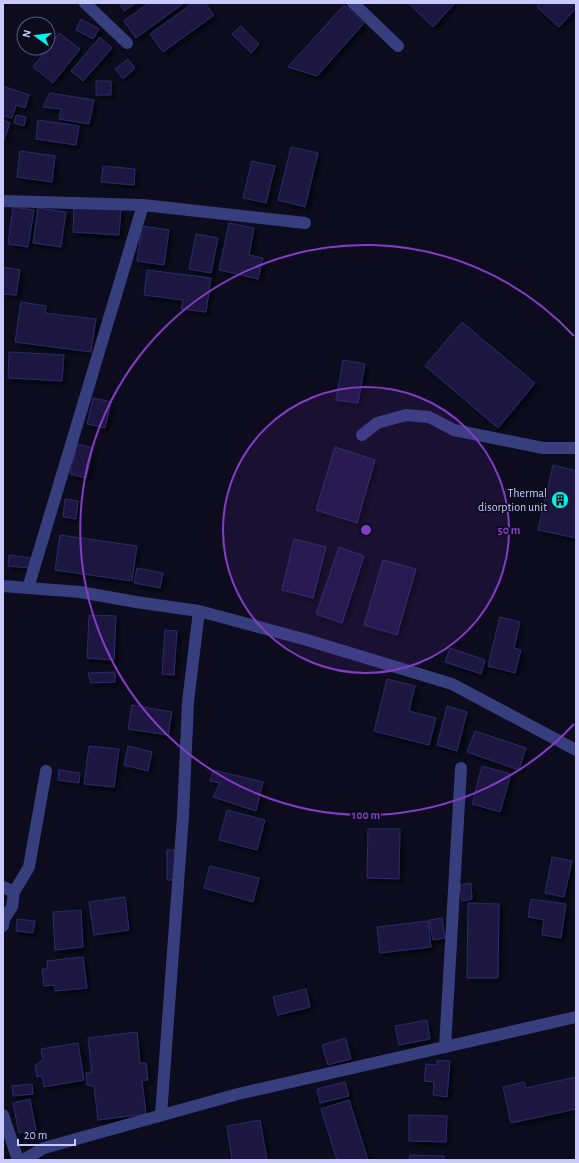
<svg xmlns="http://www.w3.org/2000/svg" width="579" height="1163" font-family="'Alegreya Sans',sans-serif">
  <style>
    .building { fill: #1a183f; stroke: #2d2a6b; filter: url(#shadow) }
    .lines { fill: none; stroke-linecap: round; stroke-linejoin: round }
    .minor { stroke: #363e7d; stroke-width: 12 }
    .ring { fill: none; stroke: #833cc5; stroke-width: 2 }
    .labels { text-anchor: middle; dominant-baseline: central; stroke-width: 3.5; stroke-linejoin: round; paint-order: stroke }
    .poi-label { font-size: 12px; fill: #c8caff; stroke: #0c0c1e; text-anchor: end }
    .centre { fill: #833cc5; stroke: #0c0c1e; stroke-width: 2 }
    .ring-label { font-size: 12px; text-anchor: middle; font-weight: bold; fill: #833cc5; stroke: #0c0c1e; stroke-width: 3.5; stroke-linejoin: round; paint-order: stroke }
  </style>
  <defs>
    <filter id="shadow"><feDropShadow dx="3.5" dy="3.5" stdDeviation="2" flood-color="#0009"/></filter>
  </defs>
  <rect width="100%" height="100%" fill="#0c0c1e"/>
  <path class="building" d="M119 3H136L124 11Z
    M149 3H184L136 38 124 21Z
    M193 3H205L214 15 163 52 150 34Z
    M408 3H455L433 27Z
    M540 3H576V8L559 27 537 7Z
    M344 5 364 23 317 76 288 67Z
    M81 19 99 29 93 39 76 30Z
    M241 26 259 44 251 53 232 34Z
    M59 33 80 49 53 83 33 67Z
    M100 37 112 48 83 81 71 71Z
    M128 59 135 68 123 79 115 69Z
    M96 81H111V95H96Z
    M3 86 29 95 25 108 16 105 12 118 3 116Z
    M50 93 94 100 89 124 59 119 61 109 43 107Z
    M16 115 26 117 24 126 14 123Z
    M3 120 10 123 4 140H3Z
    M38 120 79 126 76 145 36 139Z
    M291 147 318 153 305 207 278 200Z
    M20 151 55 156 52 182 17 177Z
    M252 161 275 166 266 203 243 198Z
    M103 166 135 169 134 185 101 182Z
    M13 207 34 210 28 247 8 244Z
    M74 207 121 209 119 235 73 232Z
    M38 208 66 212 61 247 33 243Z
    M229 223 254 228 249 255 263 258 258 279 219 270Z
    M142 226 169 230 164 265 137 261Z
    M196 234 218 238 211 273 189 269Z
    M3 267 20 270 16 295 3 294Z
    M147 270 211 278 206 312 181 309 183 300 144 295Z
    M21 302 46 306 45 313 96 319 91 352 15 342Z
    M462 322 535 383 498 428 425 366Z
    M9 352 64 355 62 381 8 378Z
    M343 360 365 364 358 403 336 400Z
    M93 398 111 402 105 428 87 424Z
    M77 444 93 448 86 478 70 474Z
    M335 447 375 460 357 523 316 510Z
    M553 465 576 471V538L538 530Z
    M65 499 78 501 76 519 63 517Z
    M60 535 137 546 132 581 55 570Z
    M294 539 326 547 313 598 282 590Z
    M339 547 364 556 342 623 316 614Z
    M9 555 31 558 29 568 8 566Z
    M383 560 416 569 397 635 364 625Z
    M137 568 163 573 160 588 134 583Z
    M89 615 116 616 114 660 87 658Z
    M500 617 520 622 514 648 521 650 515 673 488 666Z
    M165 630 177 631 174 675 162 674Z
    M450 648 485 660 481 674 445 662Z
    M115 672V682L91 683 88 673Z
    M387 679 415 686 409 711 436 718 429 745 374 731Z
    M132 705 172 712 168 735 128 729Z
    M447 706 467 712 457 751 437 745Z
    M475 731 526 748 519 770 467 752Z
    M89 746 119 749 114 787 84 784Z
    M128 746 152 752 148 771 124 765Z
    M482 766 511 774 500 812 472 804Z
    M59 770 80 773 79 783 58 780Z
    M213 770 263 782 256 811 213 797 220 783 210 781Z
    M227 810 265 820 257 850 219 840Z
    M368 829H400L399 879 367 878Z
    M167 850H175V880H167Z
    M552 857 572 861 564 897 545 893Z
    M210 866 259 878 253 902 204 888Z
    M471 883 472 899 462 901 460 885Z
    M125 897 129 930 94 935 89 902Z
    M531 899 566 904 561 938 542 935 544 920 528 917Z
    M468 903 499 904 498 978H467Z
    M81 910 83 947 55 950 53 912Z
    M442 918 445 938 433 940 429 920Z
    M17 919 35 921 33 933 16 931Z
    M428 921 431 947 380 953 377 927Z
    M83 957 87 988 55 991 54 985 44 986 42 969H48L47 961Z
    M306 989 310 1007 278 1015 273 997Z
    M427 1020 430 1039 399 1045 395 1026Z
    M137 1032 140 1063H146L148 1080H142L146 1114 98 1120 94 1086 87 1085 86 1073H92L88 1038Z
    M346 1038 351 1059 328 1065 322 1045Z
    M78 1043 84 1080 44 1087 42 1076 37 1077 35 1065 43 1060 41 1049Z
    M437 1060 450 1061 447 1097 433 1095 434 1082 424 1081 426 1064 437 1065Z
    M576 1077V1109L511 1123 503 1087 524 1082 526 1088Z
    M345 1082 349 1096 320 1103 317 1089Z
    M32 1084 33 1094 13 1096 12 1086Z
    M30 1099 36 1130 19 1133 13 1103Z
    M349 1100 368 1160H337L321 1109Z
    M409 1115 447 1116 446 1142 409 1141Z
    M260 1120 267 1160H232L227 1126Z
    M410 1155 444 1156V1160H409Z"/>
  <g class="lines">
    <path class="minor" d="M85 3 127 43
      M353 3 398 46
      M3 201 143 205 305 223
      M362 435 377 423 406 415 429 417 454 430 543 448H576
      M3 586 80 592 136 602 199 611 307 640 452 684 576 750
      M28 588 143 205
      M3 887 14 892 12 907 4 919 3 926
      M14 892 29 867 46 771
      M445 1047 461 768
      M3 1115 18 1160
      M161 1115 183 816 188 702 199 611
      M23 1160 44 1148 238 1094 576 1017"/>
  </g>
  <circle cx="366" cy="530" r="143" fill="#833cc5" fill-opacity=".12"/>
  <g class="ring">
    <circle cx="366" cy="530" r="143"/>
    <path d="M574 724A285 285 0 1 1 574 336"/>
  </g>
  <defs>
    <symbol id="building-disc" viewBox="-11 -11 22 22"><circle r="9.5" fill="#00f3e8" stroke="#0c0c1e"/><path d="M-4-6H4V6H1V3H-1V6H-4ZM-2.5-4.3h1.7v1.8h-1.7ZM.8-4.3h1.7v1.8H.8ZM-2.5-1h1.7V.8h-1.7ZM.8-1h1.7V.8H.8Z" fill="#111"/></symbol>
  </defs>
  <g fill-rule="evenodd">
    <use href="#building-disc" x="550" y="490" width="20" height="20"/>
  </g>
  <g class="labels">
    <g class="poi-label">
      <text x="547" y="493">Thermal<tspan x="547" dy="14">disorption unit</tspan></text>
    </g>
  </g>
  <circle cx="366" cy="530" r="6" class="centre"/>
  <g class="ring-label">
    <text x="509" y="534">50 m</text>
    <text x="366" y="819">100 m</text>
  </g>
  <rect width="579" height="1163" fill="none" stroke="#c8caff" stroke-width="8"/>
  <g transform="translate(36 36) rotate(284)"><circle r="19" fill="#0c0c1e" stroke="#575878"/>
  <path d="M0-3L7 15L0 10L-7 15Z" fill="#00f3e8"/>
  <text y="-6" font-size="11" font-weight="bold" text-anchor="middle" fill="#c8caff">N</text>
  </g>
  <path d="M18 1139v6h57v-6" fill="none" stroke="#c8caff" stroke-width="2"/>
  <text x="24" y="1139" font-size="12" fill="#c8caff" stroke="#0c0c1e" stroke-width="3" paint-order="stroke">20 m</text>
</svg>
